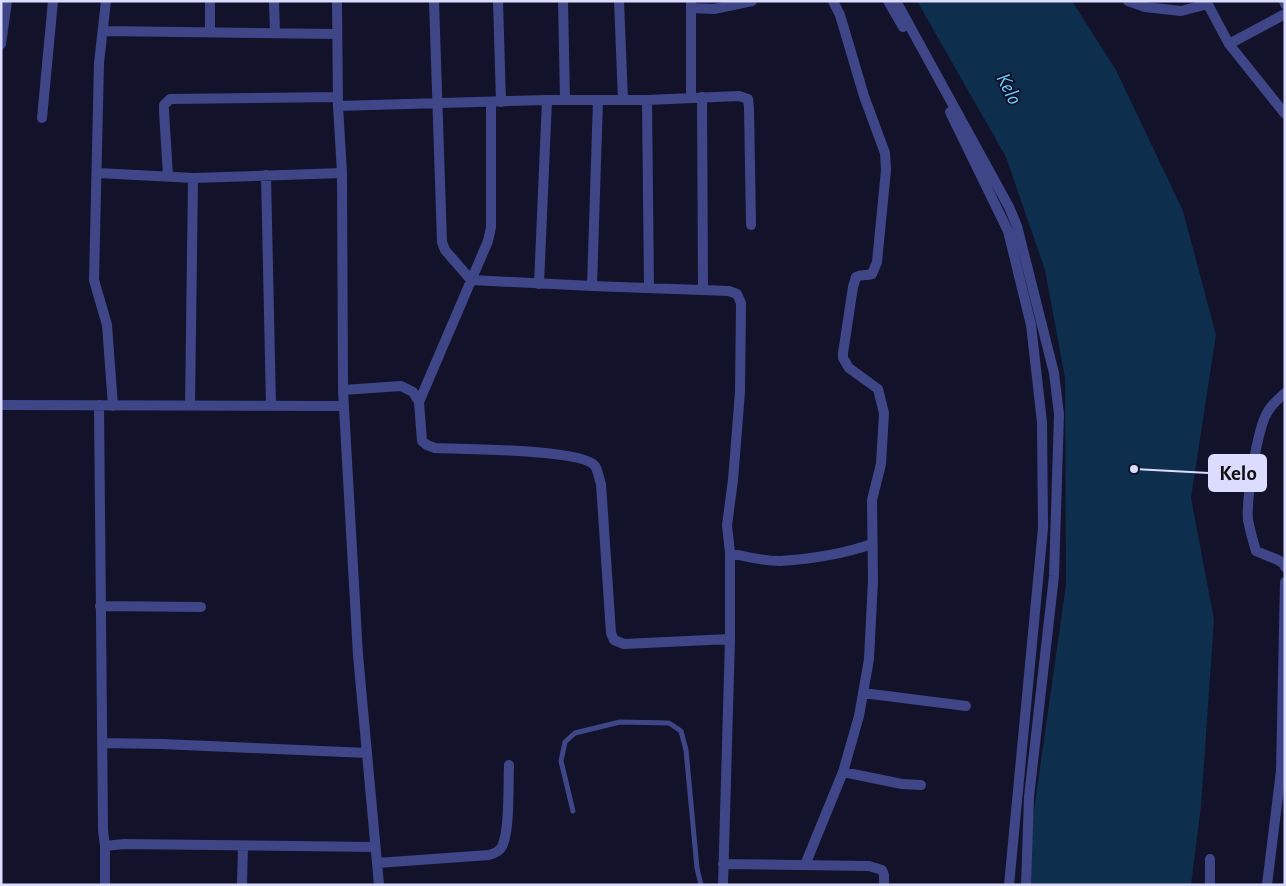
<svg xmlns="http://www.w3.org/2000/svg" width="1286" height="886" font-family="'Alegreya Sans',sans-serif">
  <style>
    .water { fill: #0e2e4d }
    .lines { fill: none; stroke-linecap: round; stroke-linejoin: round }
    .service { stroke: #3e4688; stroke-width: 5 }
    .minor { stroke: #3e4688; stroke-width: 10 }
    .tertiary { stroke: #3e4688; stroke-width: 10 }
    .labels { text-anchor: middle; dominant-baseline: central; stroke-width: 4; stroke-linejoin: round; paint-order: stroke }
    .water-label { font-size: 21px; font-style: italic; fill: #6dcffc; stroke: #12122b }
    .leader { fill: none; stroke: #dcddfe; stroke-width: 2 }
    .callout-dot { fill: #dcddfe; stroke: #12122b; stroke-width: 2 }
    .callout { fill: #dcddfe; stroke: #dcddfe; stroke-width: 2 }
    .callout-label { font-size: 21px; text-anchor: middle; font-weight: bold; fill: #111 }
  </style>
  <rect width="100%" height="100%" fill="#12122b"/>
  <path class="water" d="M917 1H1072L1116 70 1183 211 1216 335 1191 498 1214 620 1201 806 1191 885H1027L1028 852 1066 585 1065 378 1045 270 1006 157Z"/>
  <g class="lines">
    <path class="service" d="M573 811 561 761 565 742 575 733 620 722 669 723 681 731 686 750 697 868 701 885"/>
    <path class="minor" d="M106 1 99 63 94 280 107 325 113 406
      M210 1V32
      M274 1 275 33
      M337 1 338 106 342 173 343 390 358 655 379 885
      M434 1 442 242 445 250 471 280 592 286 729 291 737 294 741 303 740 392 733 480 727 525 730 553V639L723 885
      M498 1 501 102
      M563 1 565 100
      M619 1 623 100
      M691 1V98
      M1128 1 1145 7 1181 11 1208 4
      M1206 1 1229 44 1285 114
      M1284 1 1285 4
      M691 8 714 9 752 1
      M103 31 337 34
      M1 44 7 1
      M1229 44 1285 14
      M702 97 703 289
      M647 100 649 288
      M338 106 547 100H647L739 96 748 99 749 108 751 225
      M42 118 53 1
      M98 173 193 178 342 173
      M266 175 271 406
      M168 176 164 111V105L170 99 338 97
      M539 284 547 100
      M592 286 598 100
      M343 390 401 386 413 392 419 402 422 441 427 445 435 448C461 449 583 449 595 466 598 470 599 479 601 484L611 633 614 640 624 644 730 639
      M1285 393C1278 399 1271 405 1267 413 1257 430 1246 501 1248 520 1250 530 1253 541 1256 551L1278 560 1284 564 1285 567
      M419 402 488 241 491 227V102
      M1 405 344 406
      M99 405 103 830 105 846 124 844 375 847
      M190 406 193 178
      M730 553C746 557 764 561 780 561 811 559 843 554 872 544
      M100 606 201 607
      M863 693 966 706
      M102 743 162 744 367 753
      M843 772 902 784 921 785
      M105 846V885
      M1210 859V885
      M377 863 489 855C495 853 501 851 503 844 510 827 508 784 509 765
      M723 864 869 866 882 870 884 875V885
      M805 865 843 772 859 716 869 659 873 580 872 500 881 464 884 413 878 389 849 368 843 358V353L853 287 856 277C862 274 867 276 872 274L877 262 886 170 885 153 864 96 840 15 833 1
      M242 885 243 846
      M1267 885 1281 771 1285 582"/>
    <path class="tertiary" d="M888 1 903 27
      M896 1 1009 207 1017 226 1054 373 1059 414 1054 576 1029 797 1026 885
      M950 112 1008 231 1031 325 1042 422 1043 528 1009 885"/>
  </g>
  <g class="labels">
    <g class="water-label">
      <text transform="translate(1009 89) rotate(63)">Kelo</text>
    </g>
  </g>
  <path class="leader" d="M1134 469L1209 473"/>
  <circle class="callout-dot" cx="1134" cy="469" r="5"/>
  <rect class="callout" x="1209" y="455" width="57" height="36" rx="5"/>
  <g class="callout-label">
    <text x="1238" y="480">Kelo</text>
  </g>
  <rect width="1286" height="886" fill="none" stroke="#dcddfe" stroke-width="5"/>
</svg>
